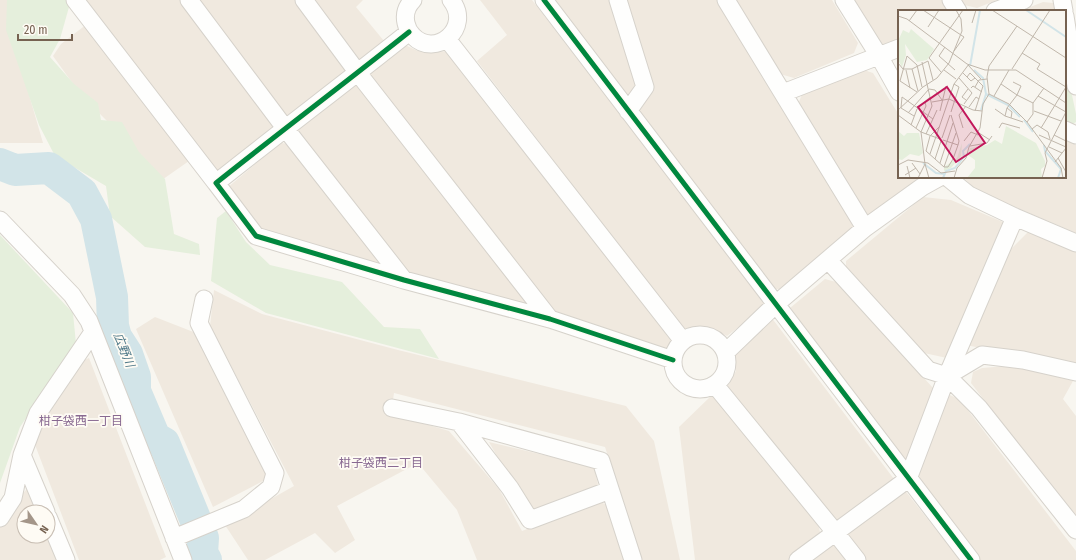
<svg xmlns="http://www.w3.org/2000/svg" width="1076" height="560" font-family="'Fira Sans Condensed','Noto Sans JP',sans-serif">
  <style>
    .residential { fill: #f0e9df }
    .green { fill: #e5efdc }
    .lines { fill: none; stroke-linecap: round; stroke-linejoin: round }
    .river { stroke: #d2e4e8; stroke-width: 32 }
    .minor-casing { stroke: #d6d2cb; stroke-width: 19 }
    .minor { stroke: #fefefd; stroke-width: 17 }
    .cycleway-casing { stroke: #fefbf4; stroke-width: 8 }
    .cycleway { stroke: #00873e; stroke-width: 5 }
    .labels { text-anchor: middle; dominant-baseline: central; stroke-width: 3.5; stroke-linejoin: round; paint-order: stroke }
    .water-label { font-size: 12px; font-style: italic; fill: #4c7787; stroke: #fefbf4 }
    .neighbourhood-label { font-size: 12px; fill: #886991; stroke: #fefbf4 }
    .inset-river { fill: none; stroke: #d2e4e8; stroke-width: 2 }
    .inset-road { fill: none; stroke: #c0b7ab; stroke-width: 1 }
    .view { fill: #c2185b; fill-opacity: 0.15; stroke: #c2185b; stroke-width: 2 }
    .inset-edge { fill: none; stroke: #766251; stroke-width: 2 }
  </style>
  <rect width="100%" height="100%" fill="#f8f6f0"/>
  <path class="residential" d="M0 0H11L10 29 43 143H0Z
    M82 0H184L280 127 216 178Z
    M196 0H299L346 70 286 117Z
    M315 0H363L356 7 384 41 360 60Z
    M480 0H532L767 305 727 336 713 329H691L685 331 477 61 507 35Z
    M549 0H612L640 86 625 99Z
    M623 0H720L858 229 783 290 769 288 638 117V104Z
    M736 0H832L858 43 854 53 794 78 780 74Z
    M852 0H944L951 11H899V38L880 46Z
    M961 0H997L977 8 964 5Z
    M1043 2 1053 3 1055 11H1020Z
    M87 24 189 161 159 182 119 133 81 95 53 56 61 44Z
    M405 45 418 51 430 53 448 51 672 342 666 354 553 317 369 75Z
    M861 69 873 73 899 115V177H917L915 182 874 218 864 216 799 102 802 94Z
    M356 84 537 311 408 273 296 130Z
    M1065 140 1076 145V233L977 191 963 177H1065Z
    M280 143 292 144 383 260 377 269 261 232 227 188Z
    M923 197 951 200 1003 222 947 358 924 353 846 274V261Z
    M1030 230 1076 250V366L1055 361 965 345 1006 254Z
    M825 279 836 282 934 389 909 463 904 461 790 308Z
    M214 290 262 314 398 350 626 406 654 441 680 560H642L605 447 394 393 391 414 449 431 499 489 522 531 599 501 610 507 627 560H477L457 510 418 463 337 506 355 540 335 553 315 533 265 560H248L225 525 294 486 210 326Z
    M155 317 196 333 269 471 263 481 213 507 136 329Z
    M771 317 894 479 836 525 727 387 736 371 735 349Z
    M89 358 166 557 160 560H79L32 437 77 363Z
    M1019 365 1073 381 1063 399 1076 416V519L971 383 973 372 982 368Z
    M946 393 960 400 1076 551V560H979L913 478Z
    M711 396H717L818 524 821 536 790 560H695L679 427Z
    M489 442 594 467 599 489 534 513 524 504Z
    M28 488 38 512H24V536H48L58 560H0V526L20 496Z
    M903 488 960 560H861L845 530Z
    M832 541 846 560H805Z"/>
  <path class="green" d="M7 0H71L60 39 50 57 74 84 98 103 101 120 122 122 139 152 165 179 174 234 199 244 200 255 145 247 110 216 106 186 55 156 39 125 6 30Z
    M1065 62 1076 114V122L1070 126 1065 124Z
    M226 211 246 242 270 265 342 282 384 327 420 329 439 359 266 313 211 281 217 218Z
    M0 235 73 313 76 344 20 427 0 483Z"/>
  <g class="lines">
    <path class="river" d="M0 164 15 170 49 168 82 193 96 219 112 297 113 326 116 337 127 354 135 377V391L155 438 164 443 203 538 202 553 206 560"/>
    <defs>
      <path id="minor" d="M75 0 216 183
        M189 0 285 128 404 280
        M304 0 358 73 550 319
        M413 0C407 6 404 14 406 23 407 28 410 33 413 36 435 59 473 28 451 0
        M544 0 971 560
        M618 0 645 87 628 111
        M726 0 865 228
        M844 0 879 56 899 92
        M951 0 958 11
        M1062 0 1064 11
        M995 11 1024 0
        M1065 16 1076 86
        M409 32C345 83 280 132 216 183L256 236 404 280 550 319 673 360
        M447 39 683 341
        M783 93 899 48
        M1065 130 1076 135
        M947 177 969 195 1015 217 1076 243
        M0 220 72 295 89 321 183 560
        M828 260 928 370 947 376 979 408 1076 530
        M673 362a27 27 0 1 1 54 0a27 27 0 1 1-54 0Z
        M726 352 776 304 865 228 922 187 940 177
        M947 376 982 355 1023 360 1076 372
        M715 385 835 532 857 560
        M392 408 459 422 601 461 633 560
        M459 422 510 488 530 520 610 490
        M22 455 46 512
        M48 517 66 560
        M0 518 13 498 22 455 38 413 93 332
        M174 538 244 509 271 487 275 473 199 323 204 299
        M798 560 908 479 947 376 1015 217"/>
    </defs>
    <use href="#minor" class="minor-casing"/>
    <use href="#minor" class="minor"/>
    <defs>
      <path id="cycleway" d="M544 0 971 560
        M409 32C345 83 280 132 216 183L256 236 404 280 550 319 673 360"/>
    </defs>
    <use href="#cycleway" class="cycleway-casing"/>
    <use href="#cycleway" class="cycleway"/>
  </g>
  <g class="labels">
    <g class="water-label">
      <text transform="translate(124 350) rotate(68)">広野川</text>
    </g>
    <g class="neighbourhood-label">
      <text x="81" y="421">柑子袋西一丁目</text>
      <text x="381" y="463">柑子袋西二丁目</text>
    </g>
  </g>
  <g transform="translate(898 10)">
    <rect width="168" height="168" fill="#f8f6f0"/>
    <path d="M13 19 36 39 29 50 19 52 7 34 8 45 4 57 0 50V31L5 20 11 23ZM108 116 138 133 147 151V156L143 159 144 168H69L77 158V150L70 145 72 138 89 135 97 130 104 134ZM0 121 6 126 9 123H21L25 143 21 146 12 144 4 150 0 149ZM64 133 63 146 53 158 46 161V157L59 148Z" fill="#e5efdc"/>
    <path class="inset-river" d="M128 0 168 27M72 56 82 0M76 60 85 68 88 84M88 84 110 95 122 107M83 100 88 84M126 110 135 122M146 135 147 141 163 159 160 168M25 153 38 163 46 164M45 168 48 161 57 158 66 147 65 141 72 134"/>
    <path class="inset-road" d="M25 0 66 27 56 41M94 0 168 48M0 6 9 9 69 54 87 60H118L168 93M11 11 19 0M74 13 78 0M30 17 41 0M47 37 41 46 57 60M124 43 142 54 139 59 168 77M0 53 5 59H14L30 51 35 70M70 55 83 69M14 59 20 81M114 59 152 0M8 60 12 78M46 60 58 69M43 62 31 48 65 0M65 63 73 71 77 68M69 67 72 63 85 76 77 101M61 68 74 83 66 94M103 74 119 85 123 76 115 72M77 77 81 70 89 69M73 78 75 76 84 82M19 82 2 71 9 46 19 55 24 77M91 84 111 94 129 112 163 158 165 168M96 86 111 60M140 86 168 102M68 90 64 87 70 79M34 92 51 89 75 100 84 101M71 97 78 87 81 89M109 98 114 102 113 108M97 99 107 106M0 100 25 77 39 68 51 53 64 21 63 9 58 0M42 101 48 76M136 101 163 111M53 102 61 77 56 74M10 103 31 79 37 80 44 90M0 105 23 122 42 129M16 106 3 98 4 87 35 109M125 112 107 106 109 98 119 85 135 93M129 112 135 104V93L146 78M13 115 19 99 32 87M42 116 32 126 28 141 46 157M18 118 28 96 27 92M65 118 61 105 68 96M101 118 104 113 122 118M143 118 168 77M134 119 139 115 150 122 152 129M81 123 92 130M28 124 39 100M141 125 168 137M156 125 168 131M44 128 52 105M45 130 60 135 61 131 53 105M66 131 73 122 80 125M72 136 89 133 94 126M151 137 164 143M32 144 56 74 71 54M160 148 168 162M37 149 43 131M157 152 168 138M14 153 22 164M42 153 55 113M27 154 31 168M0 155 10 150 30 153 43 163 57 161M9 156 12 168M46 157 58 123M46 157H50L55 149 60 135M7 165 18 158M20 168 27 154 23 122 34 96 24 52M56 168 59 158 68 148 71 137 82 118 85 94 91 84 89 67 91 56 119 16M144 168 149 151 147 143 168 102"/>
    <path class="view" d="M49 77 87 133 58 152 20 97Z"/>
    <rect width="168" height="168" class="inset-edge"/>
  </g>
  <g transform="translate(36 524) rotate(124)"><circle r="19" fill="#fefbf4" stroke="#c8beb3"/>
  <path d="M0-3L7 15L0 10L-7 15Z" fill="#a49689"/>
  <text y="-6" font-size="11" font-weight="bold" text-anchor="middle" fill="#766251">N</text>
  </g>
  <path d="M18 34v6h54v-6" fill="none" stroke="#766251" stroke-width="2"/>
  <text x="24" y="34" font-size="12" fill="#766251" stroke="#fefbf4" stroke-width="3" paint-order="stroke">20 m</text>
</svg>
